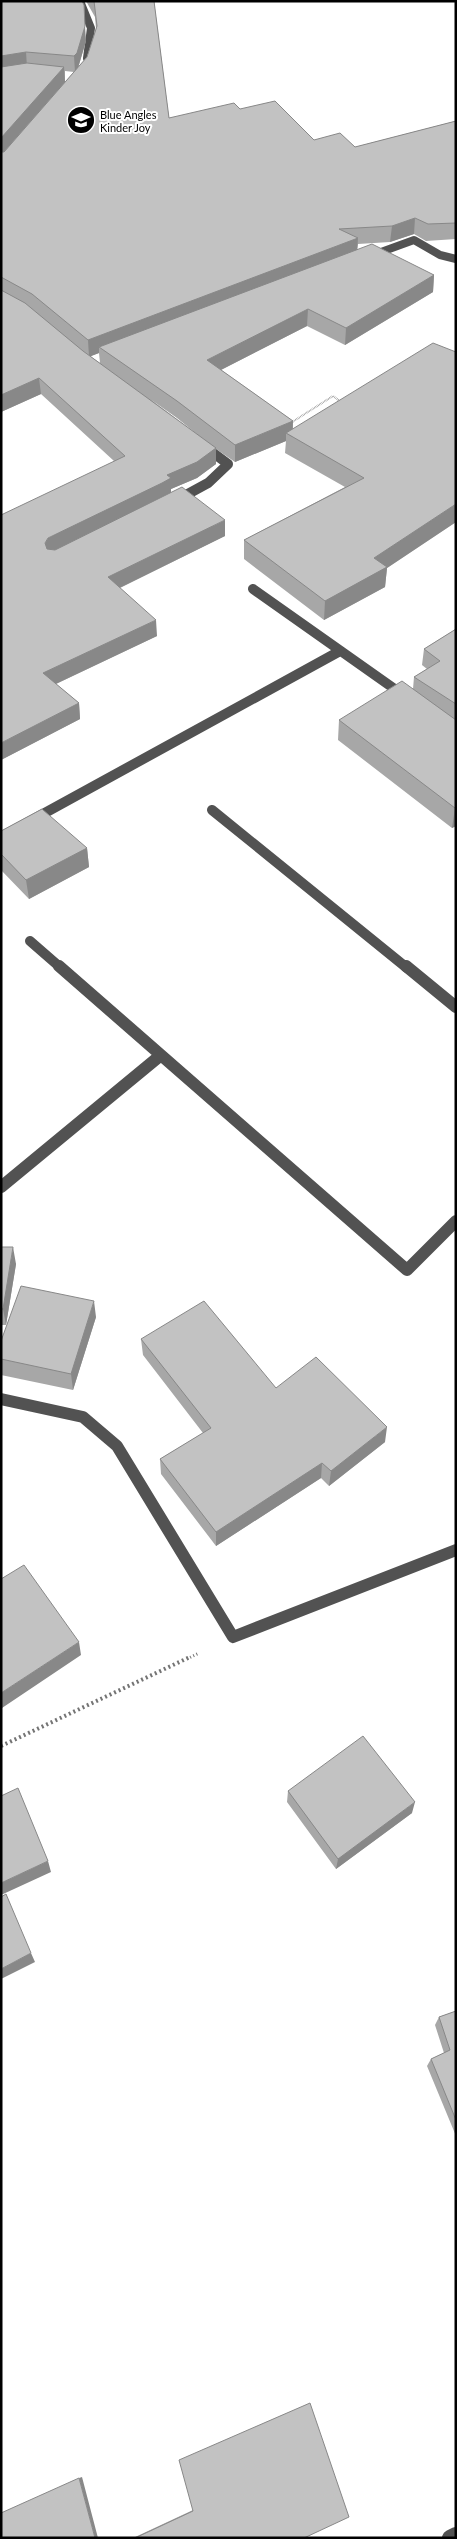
<svg xmlns="http://www.w3.org/2000/svg" width="457" height="2539" font-family="Lato,sans-serif">
  <style>
    .lines { fill: none; stroke-linecap: round; stroke-linejoin: round }
    .path-far2 { stroke: #747474; stroke-width: 2; stroke-dasharray: 0.5 1; stroke-linecap: butt }
    .path-far1 { stroke: #747474; stroke-width: 3; stroke-dasharray: 1 2.5; stroke-linecap: butt }
    .path { stroke: #747474; stroke-width: 4; stroke-dasharray: 2 3; stroke-linecap: butt }
    .minor-far3 { stroke: #525252; stroke-width: 8 }
    .minor-far2 { stroke: #525252; stroke-width: 10 }
    .minor-far1 { stroke: #525252; stroke-width: 12 }
    .minor { stroke: #525252; stroke-width: 16 }
    .wall { fill: #a7a7a7; fill-rule: evenodd }
    .shaded-wall { fill: #888 }
    .building { fill: #c2c2c2; stroke: #888 }
    .labels { text-anchor: middle; dominant-baseline: central; stroke-width: 4; stroke-linejoin: round; paint-order: stroke }
    .far-poi-label { font-size: 11px; fill: #000; stroke: #fff; text-anchor: start }
  </style>
  <rect width="100%" height="100%" fill="#fff"/>
  <g class="lines">
    <path class="path-far2" d="M289 424 333 396 341 402"/>
    <path class="path-far1" d="M187 1659 199 1653"/>
    <path class="path" d="M1 1746 190 1657"/>
    <path class="minor-far3" d="M80 1 91 28 87 58
      M370 256 414 240 440 255 456 259"/>
    <path class="minor-far2" d="M175 501 208 483 228 464 204 446
      M253 589 406 697
      M212 810 407 968
      M1 837 340 651
      M30 941 61 968"/>
    <path class="minor-far1" d="M59 966 407 1270 456 1221
      M406 966 456 1007
      M1 1187 161 1055
      M1 1399 83 1417 117 1446 233 1637 456 1550"/>
    <path class="minor" d="M450 2538 456 2535"/>
  </g>
  <path class="wall" d="M1 1 86 41 78 68 87 57 96 28 95 17 86 1H154L169 118 240 109 314 140 355 147 456 121V239L426 241 414 234 390 242 358 244 357 250 434 275 433 292 345 345 307 326 221 370 293 421V429L456 352V522L387 568 385 587 324 620 244 559V540L345 487 285 453 286 441 235 462 216 449V464L197 478 171 489V493L225 536 120 588 157 636 56 684 79 703 80 719 1 760 114 461 41 394 1 412ZM65 71 74 72 65 82ZM99 353 100 363 90 356ZM150 399 177 418 198 435Z
    M456 629V826L452 828 338 740 339 720 413 689 414 677 427 669 422 665 424 649Z
    M1 831 87 848 89 867 29 899 1 870Z
    M1 1247 16 1264 6 1325H1Z
    M96 1317 73 1390 1 1375V1341Z
    M141 1339 276 1388 385 1442 329 1486 321 1478 216 1546 161 1474 160 1459 203 1433 143 1355Z
    M288 1791 412 1813 336 1869 287 1802Z
    M456 2011V2136L427 2066 431 2059 444 2053 435 2025 439 2017Z
    M193 2510 304 2538H133Z"/>
  <path class="shaded-wall" d="M85 26 86 41 78 68 75 72 74 56Z
    M26 52 27 67 1 72V56Z
    M64 67 65 82 1 155V138Z
    M415 218 414 234 390 242 392 226Z
    M358 238 357 254 99 347V353L89 357 88 340Z
    M434 275 433 292 345 345 346 328Z
    M308 309 307 326 207 377V360Z
    M39 378 41 394 1 412V395Z
    M293 421 292 437 286 433V441L235 462V445Z
    M216 448V464L197 478 171 489V494L46 559 45 543 48 538Z
    M456 504V522L387 568 385 587 324 620 325 601 374 558Z
    M225 520V536L109 593 108 577Z
    M156 620 157 636 45 689 43 673Z
    M79 703 80 719 1 760V743Z
    M455 808H456V826L452 828Z
    M87 848 89 867 29 899 26 880Z
    M13 1247 16 1264 6 1325 3 1309Z
    M94 1301 96 1317 73 1390 71 1374Z
    M387 1427 385 1442 329 1486 331 1471Z
    M322 1463 321 1478 216 1546V1532Z
    M79 1642 81 1655 2 1708 1 1693Z
    M415 1802 412 1813 336 1869 338 1859Z
    M48 1861 51 1872 1 1895V1883Z
    M31 1953 35 1962 1 1979V1969Z
    M82 2477 98 2538H95L79 2478Z"/>
  <path class="building" d="M1 1H82L84 5 85 26 77 53 74 56 26 52 1 56Z
    M94 1H154L169 118 234 103 240 109 275 101 314 140 340 133 355 147 456 121V223L428 224 415 218 392 226 339 229 358 238 88 340 32 294 1 277V152H4L87 57 97 26Z
    M27 63 64 67 1 138V67Z
    M372 244 434 275 346 328 308 309 207 360 293 421 235 445 177 401 99 347Z
    M1 290 25 303 83 351 216 448 197 462 167 475 171 478 162 483 48 538 45 543 47 549 55 550 182 487 225 520 108 577 156 620 43 673 79 703 1 743V515L125 456 39 378 1 395Z
    M433 343 456 352V504L374 558 387 567 325 601 244 540 364 478 286 433Z
    M456 629V704L414 677 440 661 424 649Z
    M402 681 456 720V808H455L339 720Z
    M42 809 87 848 26 880 1 854V831Z
    M1 1247H13L3 1309H1Z
    M21 1286 94 1301 71 1374 1 1359V1341Z
    M204 1301 276 1388 316 1357 387 1427 331 1471 322 1463 216 1532 160 1459 211 1428 141 1339Z
    M24 1565 79 1642 1 1693V1579Z
    M363 1736 415 1802 338 1859 288 1791Z
    M18 1788 48 1861 1 1883V1796Z
    M6 1894 31 1953 1 1969V1897Z
    M456 2011V2120L431 2059 450 2050 439 2017Z
    M310 2403 349 2517 304 2538H135L193 2511 179 2460Z
    M79 2478 95 2538H1V2513Z"/>
  <defs>
    <symbol id="school-disc" viewBox="-11 -11 22 22"><circle r="9.5" fill="#000" stroke="#fff"/><path d="M0-5L7-2L0 1L-7-2ZM-4 1L0 2.5L4 1V4Q0 6-4 4Z" fill="#fff"/></symbol>
  </defs>
  <g fill-rule="evenodd">
    <use href="#school-disc" x="65" y="104" width="32" height="32"/>
  </g>
  <g class="labels">
    <g class="far-poi-label">
      <text x="100" y="114">Blue Angles<tspan x="100" dy="13">Kinder Joy</tspan></text>
    </g>
  </g>
  <rect width="457" height="2539" fill="none" stroke="#000000" stroke-width="5"/>
</svg>
